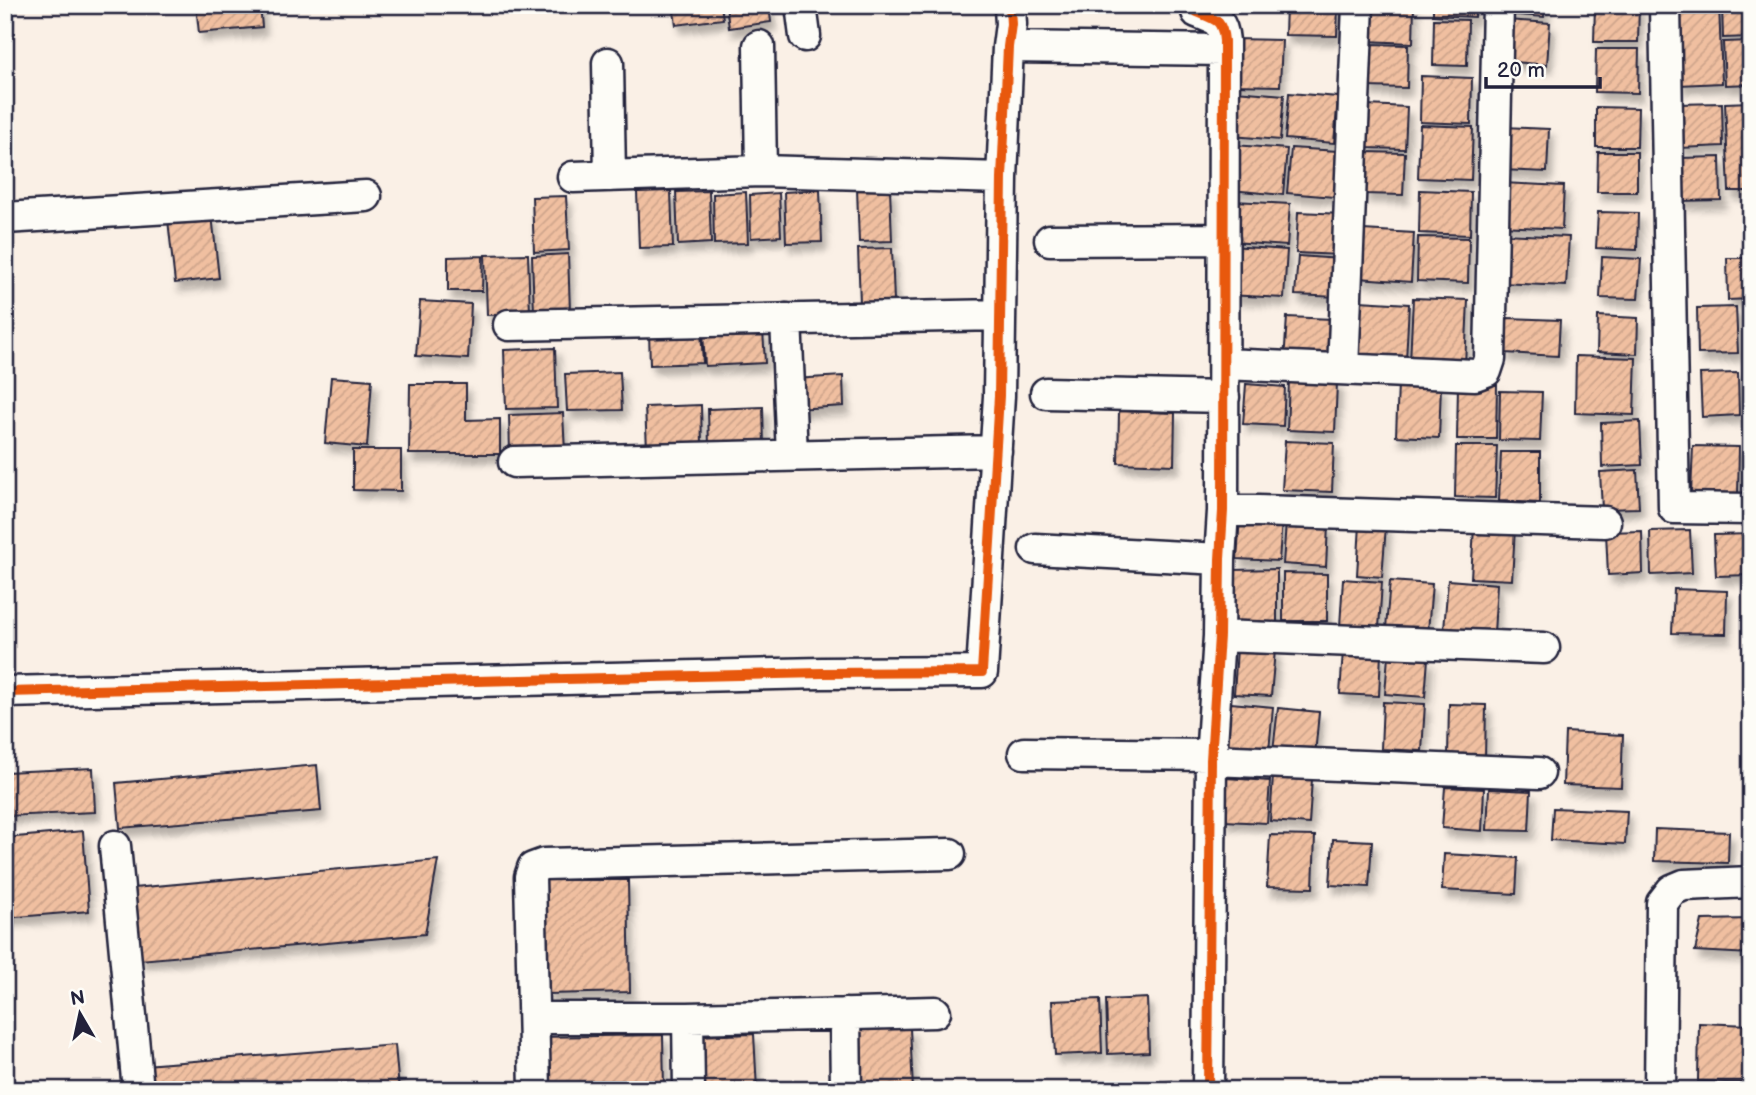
<svg xmlns="http://www.w3.org/2000/svg" width="1756" height="1095" font-family="'Balsamiq Sans',sans-serif">
  <style>
    .building { fill: url(#building-hatch); stroke: #22223b; stroke-width: 2; filter: url(#shadow) }
    .lines { fill: none; stroke-linecap: round; stroke-linejoin: round }
    .street-casing { stroke: #22223b; stroke-width: 35 }
    .street { stroke: #fdfcf7; stroke-width: 30 }
    .cycleway-casing { stroke: #fdfcf7; stroke-width: 15 }
    .cycleway { stroke: #e8590c; stroke-width: 10 }
  </style>
  <defs>
    <pattern id="building-hatch" width="6" height="6" patternUnits="userSpaceOnUse" patternTransform="scale(1.75)"><rect width="6" height="6" fill="#f0bfa0"/><path d="M-1 1l2-2M0 6l6-6M5 7l2-2" fill="none" stroke="#cea48b"/></pattern>
    <filter id="shadow"><feDropShadow dx="4.5" dy="8" stdDeviation="3.5" flood-color="#0004"/></filter>
  </defs>
  <rect width="100%" height="100%" fill="#faf0e6"/>
  <filter id="ink" filterUnits="userSpaceOnUse"><feTurbulence type="fractalNoise" baseFrequency=".0143" numOctaves="2"/><feDisplacementMap in="SourceGraphic" scale="14" xChannelSelector="R" yChannelSelector="G"/><feConvolveMatrix kernelMatrix="1 2 1 2 8 2 1 2 1" color-interpolation-filters="sRGB"/></filter>
  <g filter="url(#ink)">
    <path class="building" d="M196 5H260L262 27 199 33Z
      M673 5H721L723 19 676 25Z
      M726 5H769L771 22 729 28Z
      M1286 5H1338L1337 36 1285 35Z
      M1366 5H1414L1413 43 1365 41Z
      M1433 5H1476L1475 17 1433 15Z
      M1508 5H1545L1544 17 1507 14Z
      M1595 5H1639L1638 42H1594Z
      M1676 5H1719L1722 83 1679 85Z
      M1722 5H1751V37L1723 38Z
      M1434 19 1468 20 1467 66 1433 65Z
      M1507 20 1550 23 1547 65 1504 61Z
      M1234 39 1282 40 1280 86 1232 85Z
      M1751 41V84L1725 85 1723 42Z
      M1368 44 1408 45 1407 88 1367 87Z
      M1596 49H1639L1638 93 1595 92Z
      M1421 76 1472 78 1471 124 1420 122Z
      M1235 91 1284 95 1280 140 1232 136Z
      M1289 93 1338 97 1334 143 1285 139Z
      M1751 102V191H1729L1725 103Z
      M1722 103 1723 146 1680 148 1677 104Z
      M1367 105 1407 107 1405 149 1365 148Z
      M1596 107 1638 108 1637 147H1596Z
      M1420 125 1473 127 1471 180 1418 178Z
      M1504 127 1549 129 1547 172 1502 170Z
      M1234 145 1287 149 1283 195 1231 190Z
      M1291 148 1338 151 1334 197 1287 193Z
      M1366 152 1405 153 1403 195 1364 194Z
      M1598 152H1637V192H1597Z
      M1720 157 1721 200 1679 201 1678 158Z
      M1503 183 1564 186 1562 229 1501 226Z
      M890 188 892 241 859 242 857 189Z
      M820 190 822 242 786 243 784 192Z
      M1420 190 1471 192 1470 235 1419 233Z
      M671 191 673 247 639 248 637 192Z
      M709 191 711 243 678 245 676 192Z
      M746 192 748 243 714 244 713 194Z
      M779 193 781 236 751 238 750 195Z
      M566 196 569 250 534 252 532 197Z
      M1235 201 1290 204 1287 246 1233 242Z
      M1298 212 1343 214 1341 255 1296 253Z
      M1598 212 1638 213 1637 250 1596 248Z
      M212 215 219 278 175 283 168 220Z
      M1363 230 1414 233 1411 282 1359 278Z
      M1503 234 1569 237 1566 286 1501 283Z
      M1418 237 1469 238 1468 283 1417 281Z
      M1231 246 1287 250 1284 298 1228 295Z
      M892 248 894 302 860 303 858 249Z
      M528 254 530 314 487 315 485 255Z
      M568 254 570 311 534 313 532 256Z
      M483 256 482 291H448V257Z
      M1298 256 1340 259 1338 297 1295 295Z
      M1602 257 1641 259 1638 299 1600 298Z
      M1727 258H1751V299L1728 300Z
      M1413 298 1468 300 1465 365 1410 363Z
      M420 301 471 304 468 359 416 356Z
      M1359 301 1409 304 1406 361 1356 358Z
      M1736 307 1738 353 1698 354 1697 308Z
      M1598 316 1638 318 1637 354 1597 352Z
      M1287 317 1332 319 1329 365 1284 362Z
      M1507 318 1560 320 1558 356 1505 353Z
      M701 330 703 363 650 365 649 332Z
      M763 330 765 363 705 366 703 331Z
      M555 348 557 408 506 409 504 350Z
      M1576 356 1636 358 1634 415 1575 413Z
      M620 372 622 410 567 411 565 374Z
      M1738 373 1739 415 1702 417 1700 374Z
      M843 376 844 406 795 409 793 379Z
      M331 377 372 380 367 447 325 443Z
      M1289 380 1337 382 1335 432 1287 430Z
      M1398 383 1441 385 1439 438 1396 436Z
      M410 384H466V420L500 419V454H409Z
      M1246 384 1285 387 1283 426 1243 424Z
      M1458 385H1497L1496 439H1457Z
      M1500 391 1542 392 1540 441 1499 440Z
      M701 405 702 445 647 448 645 407Z
      M1747 406H1751V503H1745Z
      M763 407 764 446 709 448 708 409Z
      M1119 411 1175 413 1174 465 1118 463Z
      M563 413 565 452 510 454 509 415Z
      M1640 421 1642 465 1602 467 1601 423Z
      M1285 441 1334 443 1332 492 1282 490Z
      M1456 446H1497L1495 498 1455 497Z
      M1693 446 1739 447 1738 496 1691 494Z
      M353 450H401V491L353 490Z
      M1501 452H1540V503L1499 501Z
      M1637 470 1639 508 1602 509 1600 472Z
      M1240 517 1282 520 1279 561 1237 559Z
      M1286 522 1328 525 1326 567 1283 564Z
      M1360 524 1386 526 1382 577 1357 575Z
      M1474 527 1515 528 1512 580 1471 578Z
      M1690 530 1692 573 1651 575 1650 531Z
      M1642 531 1643 573 1608 575 1606 532Z
      M1751 534V575L1716 576 1714 535Z
      M1277 569V622L1232 623V570Z
      M1283 573 1327 574V621H1283Z
      M1343 579 1382 582 1379 628 1340 626Z
      M1448 580 1497 584 1494 633 1444 630Z
      M1390 581 1432 584 1428 631 1386 628Z
      M1674 589 1727 591 1726 634 1672 633Z
      M1237 648 1275 650 1271 696 1234 694Z
      M1343 651 1381 653 1379 696 1340 694Z
      M1388 656 1428 659 1425 697 1385 694Z
      M1383 702 1425 704 1422 751 1381 749Z
      M1231 703 1273 707 1269 751 1227 747Z
      M1449 704 1486 705 1485 759 1448 757Z
      M1278 708 1319 712 1315 755 1273 751Z
      M1565 732 1623 735 1621 787 1563 785Z
      M317 765 321 811 120 828 116 783Z
      M93 768 95 812 5 816V772Z
      M1273 776 1312 779 1309 824 1270 821Z
      M1226 778 1270 781 1267 823 1224 821Z
      M1445 787 1484 789 1482 831 1442 828Z
      M1489 789 1531 791 1529 831 1487 830Z
      M1553 808 1627 811 1625 844 1551 840Z
      M1655 829 1729 832 1728 863 1654 861Z
      M83 831 89 911 5 918V838Z
      M1270 835 1315 836 1313 888 1267 887Z
      M1333 839 1372 841 1369 887 1330 885Z
      M1444 854 1518 858 1516 894 1442 890Z
      M438 860 425 934 140 960 134 888Z
      M545 880H628L630 992 547 994Z
      M1751 919V954L1695 951 1702 920Z
      M1147 998 1149 1052 1108 1054 1106 1000Z
      M1100 999 1102 1053 1055 1055 1052 1001Z
      M1699 1023 1751 1025V1083L1698 1081Z
      M910 1028 913 1090H855L852 1030Z
      M754 1034 757 1090H696L695 1036Z
      M663 1035 664 1090H537L536 1037Z
      M395 1045 399 1090H147L145 1065Z
      M1172 1081 1173 1090H1110Z"/>
    <g class="lines">
      <defs>
        <path id="street" d="M801 5 805 36
          M1197 5V12C1216 20 1222 19 1224 41L1223 511 1220 559 1219 636 1211 760 1208 1090
          M1665 5 1674 508 1751 509
          M759 46 761 171
          M1008 47 1224 50
          M608 63 610 176
          M573 177 761 171 1002 178
          M5 218 366 196
          M1050 240 1224 239
          M786 319 792 455
          M509 325 1000 315
          M1224 364 1475 375 1486 371 1490 359 1498 5
          M1343 369 1358 5
          M1046 393 1224 397
          M514 462 996 451
          M1223 511H1258L1605 522
          M1035 549 1220 559
          M1219 636 1544 648
          M5 692 822 673 982 672 999 396 1002 178 1008 47 1011 24 1010 8 1009 5
          M1024 753 1211 755
          M1211 760 1539 773
          M115 846 138 1090
          M845 1014 846 1090
          M534 1018H688L935 1012
          M688 1018 689 1090
          M535 1090 530 877 533 868 544 864 950 854
          M1660 1090 1662 903 1672 890 1684 885 1751 882"/>
      </defs>
      <use href="#street" class="street-casing"/>
      <use href="#street" class="street"/>
      <defs>
        <path id="cycleway" d="M1197 5V12C1216 20 1222 19 1224 41L1223 511 1220 559 1219 636 1211 760 1208 1090
          M5 692 822 673 982 672 999 396 1002 178 1008 47 1011 24 1010 8 1009 5"/>
      </defs>
      <use href="#cycleway" class="cycleway-casing"/>
      <use href="#cycleway" class="cycleway"/>
    </g>
  </g>
  <rect width="1756" height="1095" fill="none" stroke="#fdfcf7" stroke-width="28"/>
  <rect x="14" y="14" width="1728" height="1067" fill="none" stroke="#22223b" stroke-width="2.5" filter="url(#ink)"/>
  <g transform="translate(80 1014) rotate(351)" stroke="#fdfcf7" stroke-width="5" paint-order="stroke">
  <path d="M0-5L12 26L0 18L-12 26Z" fill="#22223b"/>
  <text y="-10" font-size="19" font-weight="bold" text-anchor="middle" fill="#22223b">N</text>
  </g>
  <path d="M1486 77v10h114v-10" fill="none" stroke="#22223b" stroke-width="3.5"/>
  <text x="1497" y="77" font-size="21" fill="#22223b" stroke="#fdfcf7" stroke-width="5" paint-order="stroke">20 m</text>
</svg>
